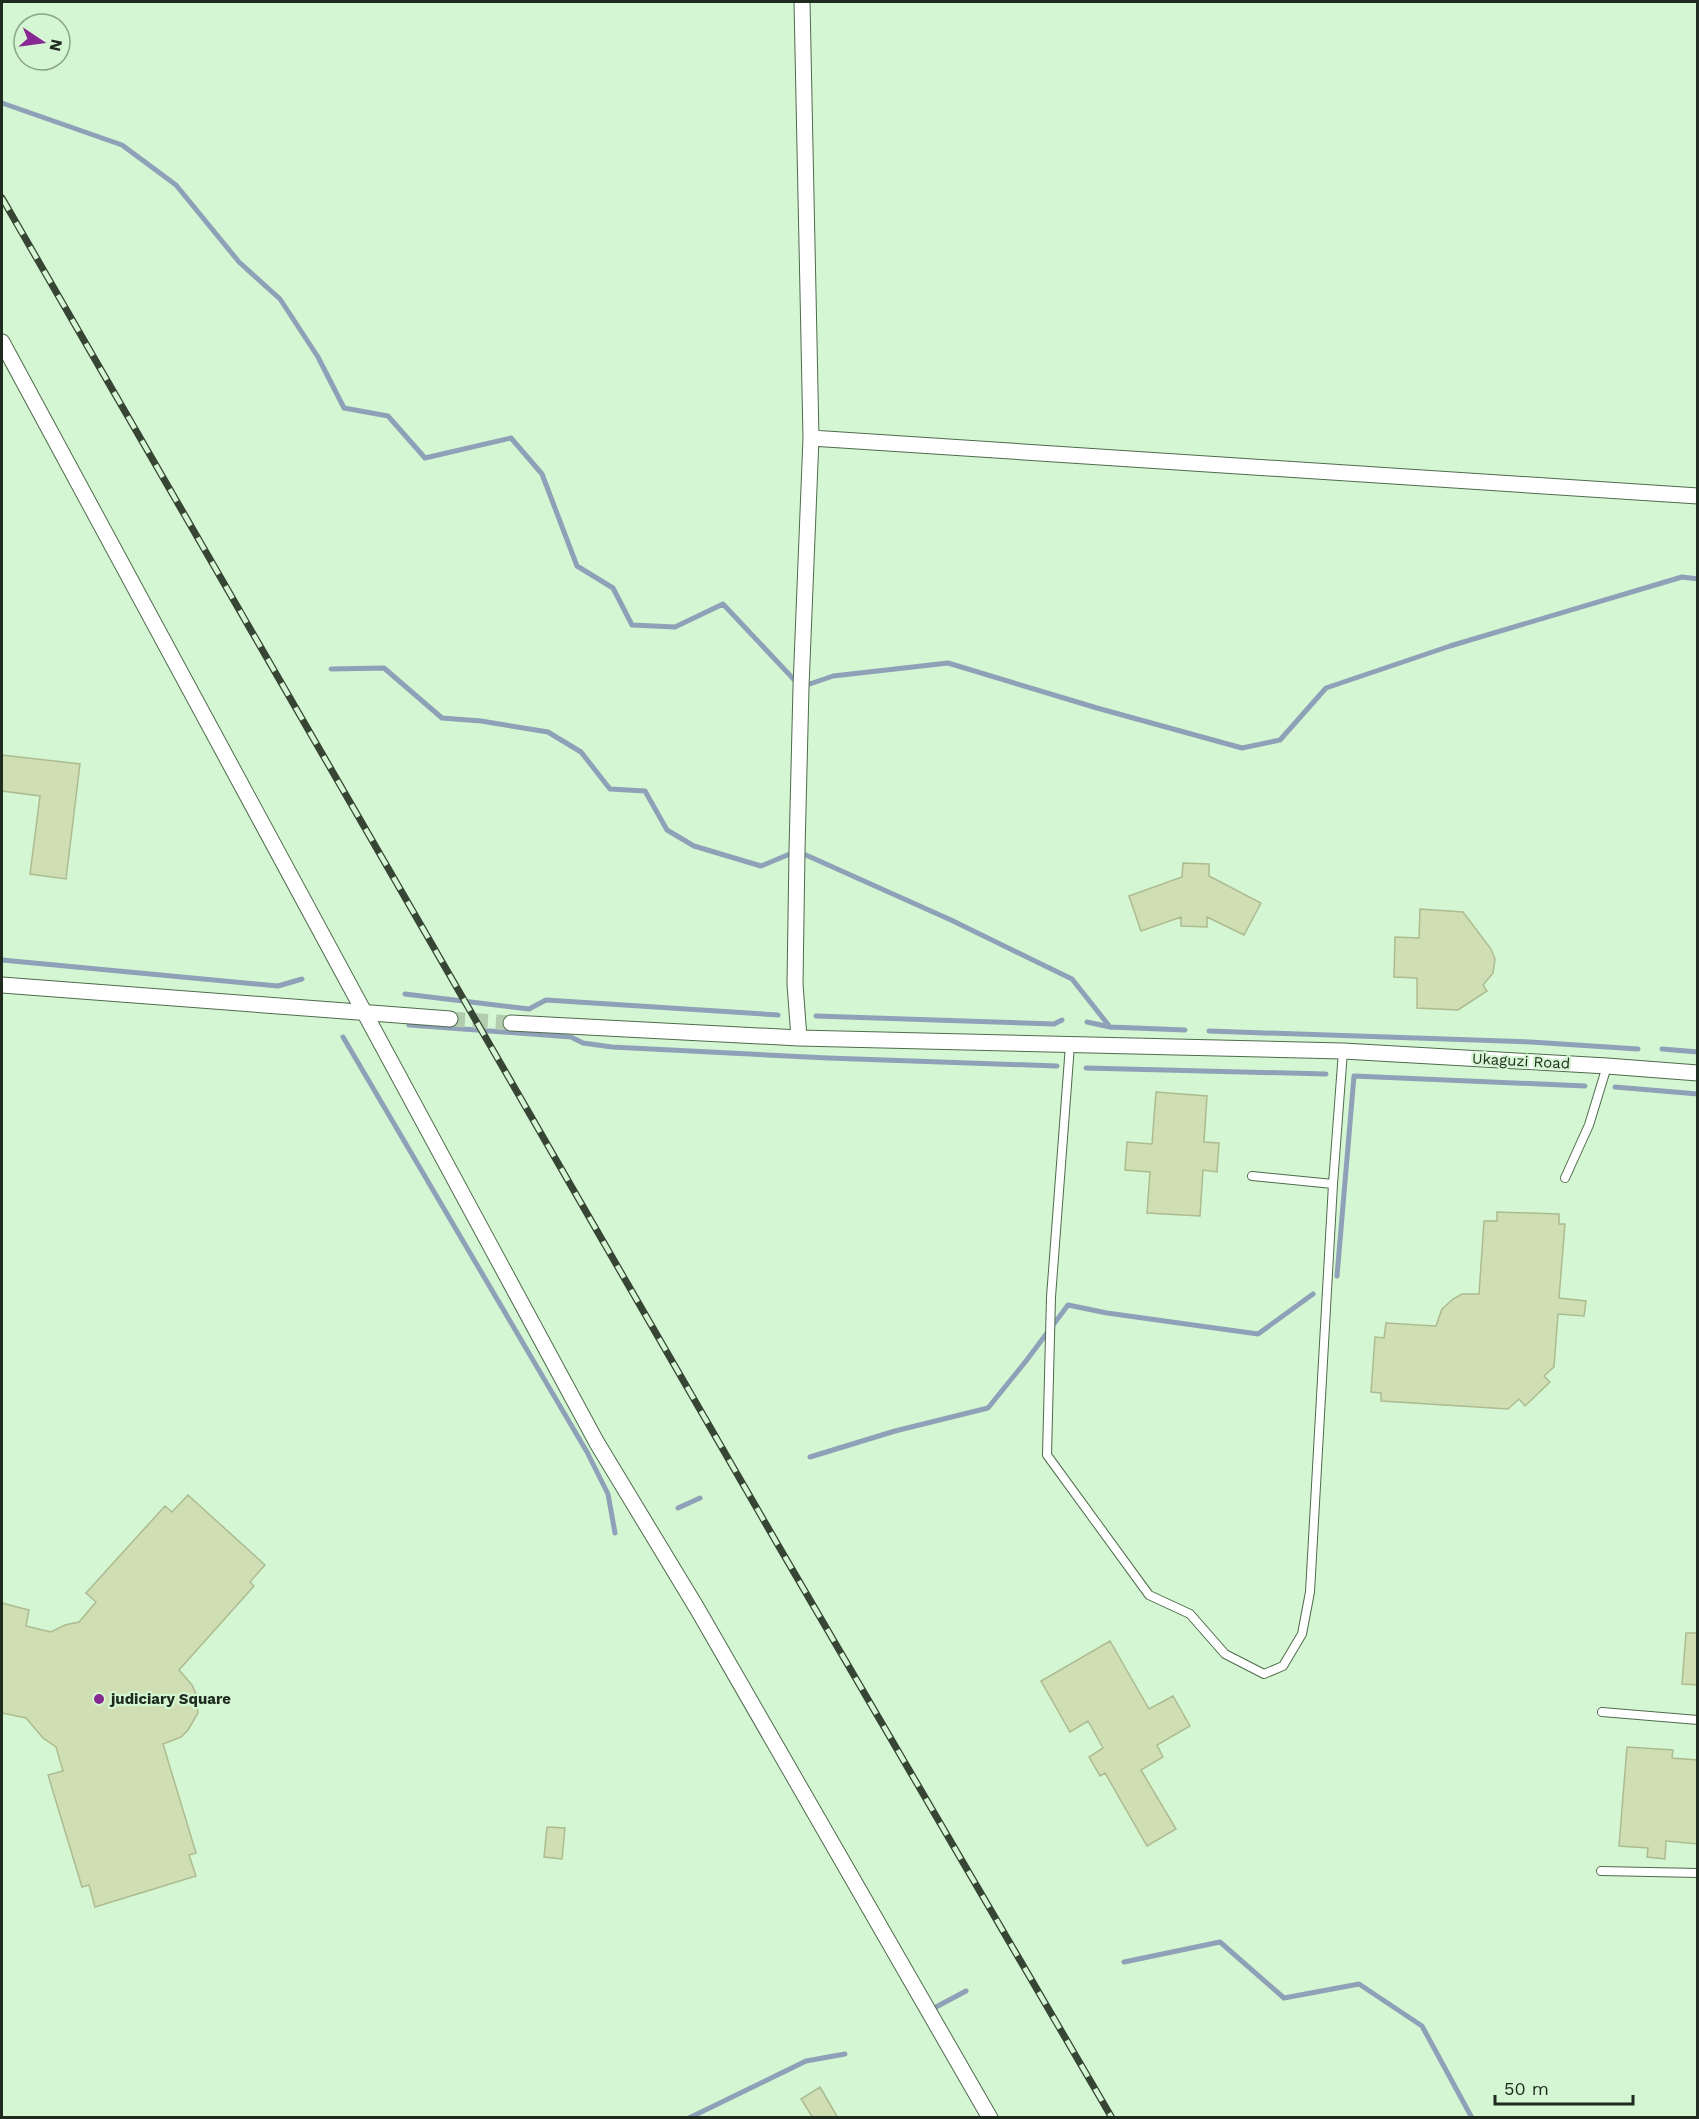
<svg xmlns="http://www.w3.org/2000/svg" width="1699" height="2119" font-family="'Work Sans',sans-serif">
  <style>
    .lines { fill: none; stroke-linecap: round; stroke-linejoin: round }
    .stream { stroke: #8fa1b8; stroke-width: 5 }
    .building { fill: #cfdeb3; stroke: #adbb91; stroke-width: 1.5 }
    .street-tunnel { stroke: #b1cdae; stroke-width: 15; stroke-dasharray: 15 8; stroke-linecap: butt }
    .lane-casing { stroke: #4f6b4d; stroke-width: 10 }
    .street-casing { stroke: #4f6b4d; stroke-width: 17 }
    .lane { stroke: #fff; stroke-width: 8 }
    .street { stroke: #fff; stroke-width: 15 }
    .rail-casing { stroke: #374535; stroke-width: 7 }
    .rail { stroke: #d5f6d2; stroke-width: 4.5; stroke-dasharray: 14; stroke-linecap: butt }
    .poi-dot { fill: #872893; stroke: #d5f6d2; stroke-width: 2 }
    .labels { text-anchor: middle; dominant-baseline: central; stroke-width: 4.5; stroke-linejoin: round; paint-order: stroke }
    .street-label { font-size: 15px; fill: #1f2b1e; stroke: #d5f6d2 }
    .poi-label { font-size: 15px; font-weight: bold; fill: #1f2b1e; stroke: #d5f6d2; text-anchor: start }
  </style>
  <rect width="100%" height="100%" fill="#d5f6d2"/>
  <g class="lines">
    <path class="stream" d="M2 103 122 145 176 185 239 262 280 299 318 357 344 408 388 416 425 458 511 438 542 474 577 566 613 588 632 625 675 627 723 604 801 687 833 676 948 663 1097 708 1242 748 1280 740 1326 688 1450 646 1682 577 1698 579
      M331 669 384 668 442 718 481 721 548 732 581 752 610 789 645 791 667 830 694 846 761 866 797 851 951 920 1072 979 1110 1027
      M2 960 278 986 302 979
      M405 994 529 1009 546 1000 778 1015
      M816 1016 1054 1024 1062 1020
      M1087 1022 1110 1027 1185 1030
      M409 1025 571 1037 583 1043 612 1047 828 1058 1057 1066
      M1209 1031 1531 1042 1638 1049
      M343 1037 587 1452 608 1494 615 1533
      M1662 1049 1698 1052
      M1086 1068 1326 1074
      M1615 1087 1698 1094
      M1337 1276 1354 1076 1585 1086
      M810 1457 895 1431 988 1408 1026 1361 1068 1305 1107 1313 1258 1334 1313 1294
      M678 1508 700 1498
      M1124 1962 1220 1942 1284 1998 1359 1984 1422 2026 1472 2118
      M936 2007 966 1991
      M689 2118 806 2061 845 2054"/>
  </g>
  <path class="building" d="M2 755 80 764 66 879 30 874 40 796 2 791Z
    M1183 863 1209 864V876L1261 903 1244 935 1207 917V927L1181 926V917L1141 931 1129 896 1182 877Z
    M1420 909 1463 912 1491 949 1495 959 1493 973 1483 985 1487 991 1458 1010 1417 1008V978L1394 977 1395 937 1419 938Z
    M1156 1092 1207 1096 1204 1142 1219 1143 1217 1172 1203 1170 1200 1216 1147 1213 1150 1172 1125 1170 1127 1142 1152 1144Z
    M1497 1212 1559 1214V1224H1565L1559 1298 1586 1301 1584 1316 1558 1314 1554 1367 1544 1376 1550 1382 1525 1406 1519 1399 1508 1409 1381 1401V1393L1371 1392 1375 1337 1384 1338 1386 1323 1436 1326 1442 1309 1453 1299 1462 1294H1479L1484 1221H1497Z
    M188 1495 265 1565 250 1582 254 1586 179 1670 192 1685 196 1694 198 1713 188 1730 181 1737 163 1744 196 1853 189 1855 196 1876 95 1907 89 1885 82 1887 48 1775 63 1771 56 1747 43 1738 26 1718 2 1713V1603L29 1610 26 1626 51 1632 65 1625 79 1622 96 1602 86 1593 165 1506 172 1512Z
    M1686 1633H1698V1685L1682 1684Z
    M1110 1641 1149 1709 1173 1696 1190 1726 1157 1745 1163 1757 1141 1770 1176 1829 1147 1846 1105 1773 1100 1776 1089 1757 1103 1748 1088 1721 1070 1732 1041 1681Z
    M1627 1747 1673 1750 1672 1758 1698 1760V1844L1666 1841 1665 1859 1647 1857 1648 1848 1619 1846Z
    M547 1827 565 1828 562 1859 544 1857Z
    M820 2087 838 2118H813L801 2099Z"/>
  <g class="lines">
    <path class="street-tunnel" d="M450 1019 511 1023"/>
    <defs>
      <path id="lane" d="M1070 1045 1051 1297 1047 1455 1149 1595 1190 1614 1225 1654 1264 1674 1283 1666 1302 1634 1310 1592 1333 1184
        M1252 1176 1333 1184 1343 1051
        M1565 1178 1589 1125 1607 1066
        M1602 1712 1698 1720
        M1601 1871 1698 1873"/>
      <path id="street" d="M2 342 597 1443 698 1610 990 2118
        M811 438 1698 496
        M2 985 450 1019
        M511 1023 799 1038 1343 1051 1607 1066 1698 1073
        M799 1038 795 984 797 851 801 687 811 438 802 2"/>
    </defs>
    <use href="#lane" class="lane-casing"/>
    <use href="#street" class="street-casing"/>
    <use href="#lane" class="lane"/>
    <use href="#street" class="street"/>
    <defs>
      <path id="rail" d="M2 198 778 1545 1112 2118"/>
    </defs>
    <use href="#rail" class="rail-casing"/>
    <use href="#rail" class="rail"/>
  </g>
  <circle class="poi-dot" cx="99" cy="1699" r="6"/>
  <g class="labels">
    <g class="street-label">
      <text transform="translate(1521 1061) rotate(3)">Ukaguzi Road</text>
    </g>
    <g class="poi-label">
      <text x="111" y="1699">judiciary Square</text>
    </g>
  </g>
  <rect width="1699" height="2119" fill="none" stroke="#1f2b1e" stroke-width="6"/>
  <g transform="translate(42 42) rotate(103)"><circle r="28" fill="#d5f6d2" stroke="#8ca58a" stroke-width="1.5"/>
  <path d="M0-4.5L10 22L0 15L-10 22Z" fill="#872893"/>
  <text y="-9" font-size="16" font-weight="bold" text-anchor="middle" fill="#1f2b1e">N</text>
  </g>
  <path d="M1495 2095v9h138v-9" fill="none" stroke="#1f2b1e" stroke-width="3"/>
  <text x="1504" y="2095" font-size="18" fill="#1f2b1e" stroke="#d5f6d2" stroke-width="4.5" paint-order="stroke">50 m</text>
</svg>
